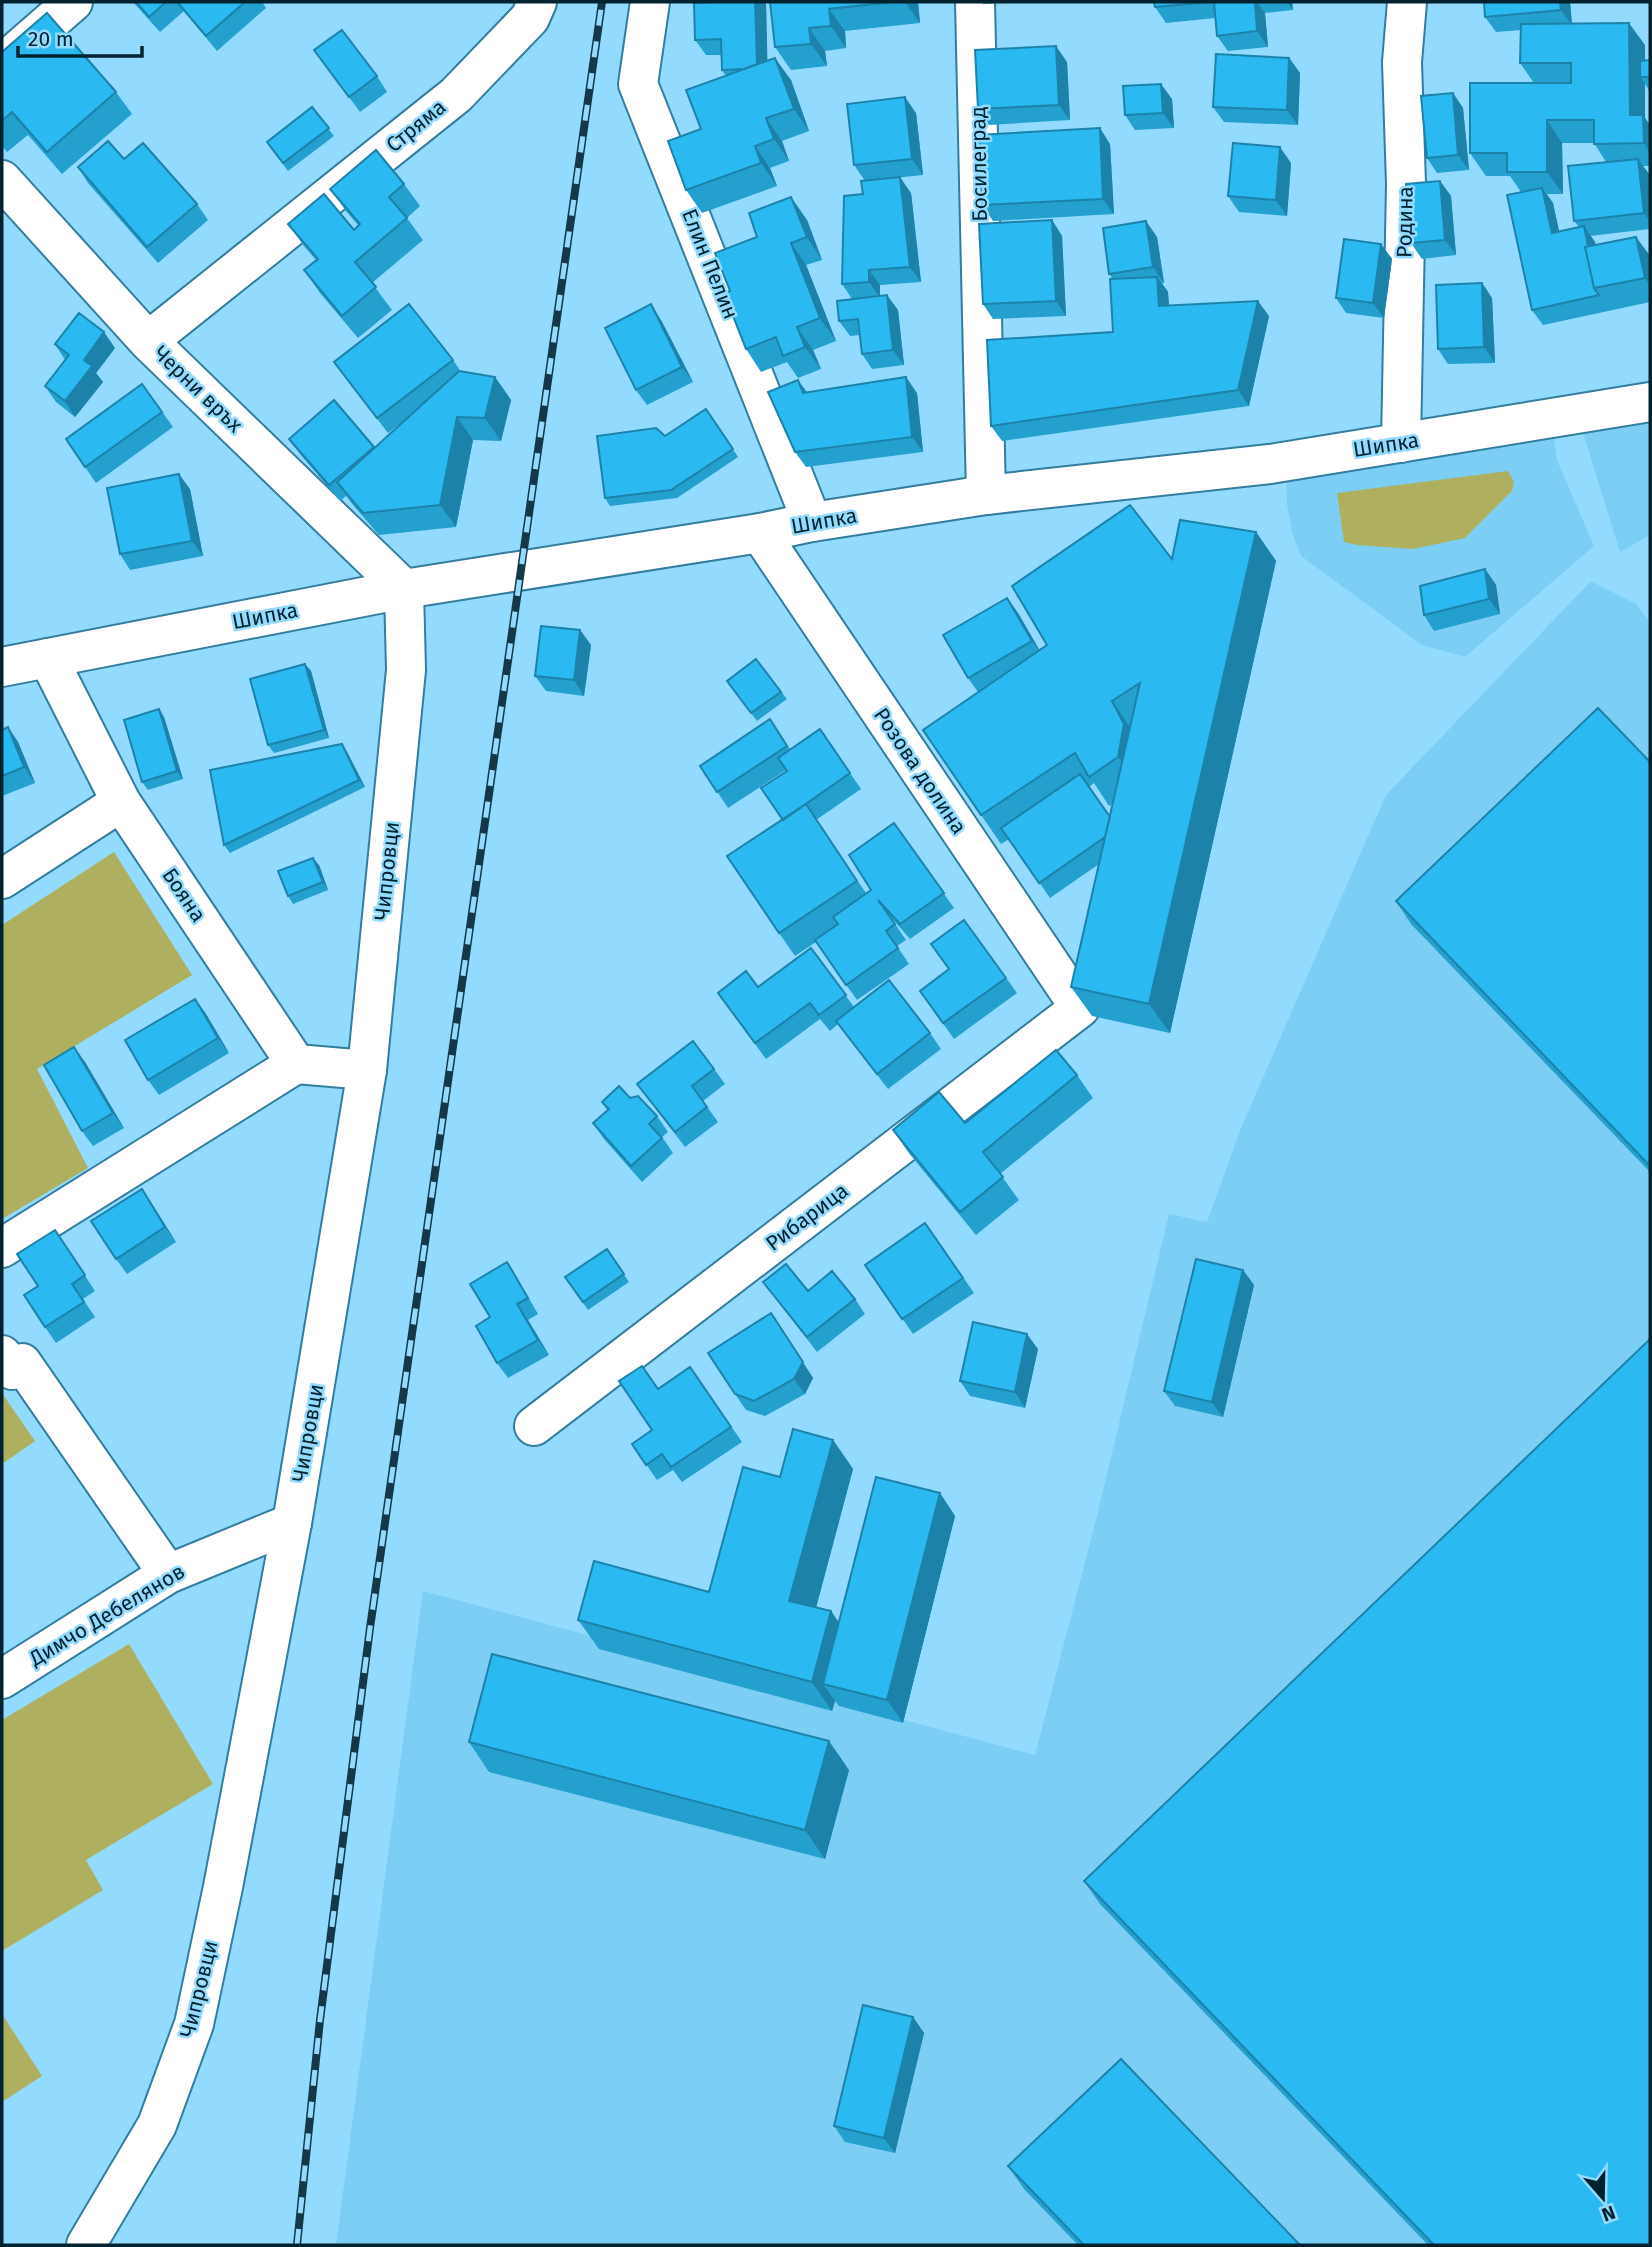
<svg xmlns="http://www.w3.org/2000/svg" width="1652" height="2247" font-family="'Fira Sans',sans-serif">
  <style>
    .built { fill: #7dcef5 }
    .green { fill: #aeb060 }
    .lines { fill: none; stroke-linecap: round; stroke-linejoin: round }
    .street-casing { stroke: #337d9e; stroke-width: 42 }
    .secondary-casing { stroke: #337d9e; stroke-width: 42 }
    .street { stroke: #fff; stroke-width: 38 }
    .secondary { stroke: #fff; stroke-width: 38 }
    .rail-casing { stroke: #143848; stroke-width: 8 }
    .rail { stroke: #92dbfe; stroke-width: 5; stroke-dasharray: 16; stroke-linecap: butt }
    .wall { fill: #24a0cf; fill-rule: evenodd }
    .shaded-wall { fill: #1d82a9 }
    .building { fill: #2abaf1; stroke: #1d82a9; stroke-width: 2 }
    .labels { text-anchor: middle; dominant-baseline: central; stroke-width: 5; stroke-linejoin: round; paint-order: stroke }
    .street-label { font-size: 21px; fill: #03222f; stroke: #92dbfe }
  </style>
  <rect width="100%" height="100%" fill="#92dbfe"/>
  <path class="built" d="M1650 408V535L1620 552 1579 420Z
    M1553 426 1557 460 1594 546 1465 657 1422 645 1301 556 1292 532 1287 504 1286 470Z
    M1591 581 1636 604 1650 622V2245H336L423 1591 1035 1755 1096 1520 1169 1214 1207 1222 1241 1128 1386 795Z"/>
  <path class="green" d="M1508 471 1514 482 1512 491 1465 538 1413 549 1357 545 1344 542 1337 493Z
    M114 852 192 975 37 1069 88 1168 2 1219V925Z
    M2 1393 35 1441 2 1464Z
    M129 1644 213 1784 86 1860 103 1890 2 1951V1720Z
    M2 2014 42 2076 2 2102Z"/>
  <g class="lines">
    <defs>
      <path id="street" d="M650 2 638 84 812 522
        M975 2 986 495
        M2 64 73 2
        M2 180 148 341 404 589
        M148 341 456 95 530 18 537 2
        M1401 443 1406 184 1402 62 1407 2
        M48 658 121 802 296 1064 367 1070
        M2 879 121 802
        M2 1248 296 1064
        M2 1355 12 1370 22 1363 168 1574
        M534 1426 1080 1008 760 533
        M2 1679 168 1574 292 1523"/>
      <path id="secondary" d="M2 667 404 589 760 533 812 522 986 495 1270 464 1650 402
        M86 2245 157 2125 194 2024 223 1887 292 1523 367 1070 406 670 404 589"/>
    </defs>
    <use href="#street" class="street-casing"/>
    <use href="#secondary" class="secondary-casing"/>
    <use href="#street" class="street"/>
    <use href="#secondary" class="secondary"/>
    <defs>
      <path id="rail" d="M297 2245 320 2020 370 1628 602 2"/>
    </defs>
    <use href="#rail" class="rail-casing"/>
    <use href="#rail" class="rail"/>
  </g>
  <path class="wall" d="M133 2H262L266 8 217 51 184 11 160 32Z
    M713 2H766L767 61 791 80 809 131 782 141 789 161 770 168 777 186 702 213 686 190 701 129 726 76 722 70 721 55H706L695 40Z
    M770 2H918L920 23 845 31 846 48 825 51 827 66 791 70 775 47Z
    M982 2H1026L983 4Z
    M1154 2H1292L1293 10 1265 13 1268 47 1228 51 1217 36 1215 18 1166 23 1155 7Z
    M1570 2 1572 23 1645 45V60H1650V92L1645 84V118L1650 125V166H1643L1649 174 1650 186V229L1590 236 1595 242V245L1636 237 1650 256V302L1543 325 1532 310 1521 192 1510 176H1486L1470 153 1534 83 1520 63 1521 30 1496 32 1485 17ZM1562 143H1594L1606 162 1574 221 1579 227 1559 232 1553 203 1547 194H1563Z
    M314 50 377 76 387 92 360 112Z
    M2 52 116 92 132 114 62 174 28 135 7 152 2 146Z
    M1289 58 1300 73 1298 125 1224 122 1213 107Z
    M1067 62 1070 120 989 125 978 109Z
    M1453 93 1463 108 1469 170 1437 173 1427 158Z
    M1172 99 1174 128 1135 130 1125 115Z
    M312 107 334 136 288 171 267 142Z
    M916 113 923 175 865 181 854 165Z
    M1110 144 1114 214 993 221 982 205Z
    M1291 163 1287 216 1239 212 1228 196Z
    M78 167 197 204 208 220 158 263 88 183Z
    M1440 181 1451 196 1456 255 1422 259 1411 243Z
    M404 184 420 206 407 218 423 240 372 283 392 310 358 338 320 293 304 270 316 260 304 246 288 224 354 230 358 225 346 211 330 189Z
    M911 193 921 282 880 285V296L898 310 904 365 872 369 862 354 860 335 850 336 839 321 852 299 842 284Z
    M807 220 822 260 806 265 836 341 813 350 821 369 798 378 787 362 761 372 746 349 730 291Z
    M1052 220 1062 236 1066 316 993 319 983 304Z
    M1157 237 1164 283H1162L1168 292 1169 306 1269 316 1249 406 1002 441 991 426 1113 332V279L1109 274Z
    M1381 244 1392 259 1384 318 1346 313 1336 298Z
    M1482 283 1492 298 1495 363 1448 364 1438 349Z
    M661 320 693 382 647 405 636 390Z
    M55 344 115 348 96 373 103 382 75 417 56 402 45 386 65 360Z
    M453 360 461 372 495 377 511 400 501 441 473 440 456 527 379 535 353 505 346 496 340 501 300 454 289 439 375 448 405 420 388 433 334 362Z
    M142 384 173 427 96 483 66 439Z
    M807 392 917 393 923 452 806 467 795 452Z
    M706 409 738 457 677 498 610 506 605 498 665 436Z
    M190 489 203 556 130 570 120 554Z
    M1256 532 1276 561 1170 1033 1092 1016 1071 987 1099 864 1050 898 1009 839 1001 844 923 730 978 692 968 678 1007 598 1018 613 1039 650 1172 559ZM1094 783 1109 806 1113 804 1110 817 1089 787Z
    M1485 569 1496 585 1500 614 1434 631 1424 615Z
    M580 630 591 645 584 696 546 691 535 676Z
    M756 659 787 699 757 721 727 681Z
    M305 664 311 671 329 738 274 753 268 745Z
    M159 709 164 717 183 779 148 790 142 782Z
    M770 719 790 749 820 729 861 789 816 820 866 893 871 890 894 823 954 908 910 939 889 915 906 940 897 946 909 964 857 1000 816 942 795 956 779 933 783 820 787 771 786 770 728 808 700 766Z
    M8 727 18 742 35 783 2 796V730Z
    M342 744 347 752 365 787 230 853 224 845Z
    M1650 762V1172L1411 924 1396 901Z
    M319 865 328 890 293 904 288 896Z
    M964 920 1017 993 954 1039 920 991 949 969 931 944Z
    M811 948 854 1007 930 1033 941 1049 888 1089 838 1024 830 1031 820 1019 766 1059 718 993 758 987Z
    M195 999 206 1014 229 1053 159 1095 148 1080Z
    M85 1062 124 1128 93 1146 82 1131Z
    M714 1069 725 1084 703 1101 718 1122 685 1147 637 1084Z
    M1077 1075 1093 1098 1000 1174 1019 1200 976 1235 908 1152 893 1130 965 1123Z
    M630 1098 657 1116 668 1132 662 1137 673 1153 642 1182 604 1139 593 1123 607 1110 602 1102Z
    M142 1189 176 1242 127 1274 116 1259Z
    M925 1223 974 1293 913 1334 865 1265Z
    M65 1245 95 1291 83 1299 95 1317 56 1343 45 1327 38 1286Z
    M607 1249 629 1282 588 1310 565 1277Z
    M507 1262 517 1278 538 1314 528 1320 549 1355 508 1378 497 1363 490 1317Z
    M1243 1270 1254 1285 1223 1417 1175 1406 1164 1391Z
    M763 1282 808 1291 855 1299 865 1314 817 1352Z
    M771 1313 813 1378 805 1394 765 1416 746 1410 735 1394Z
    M1038 1349 1025 1408 970 1396 960 1381Z
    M690 1367 742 1442 682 1482 673 1470 657 1480 632 1444 652 1430 658 1389Z
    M833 1440 853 1469 816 1608 831 1611 839 1623 940 1493 955 1516 903 1723 839 1706 835 1701 832 1711 599 1649 578 1620 709 1592 780 1477Z
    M469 1742 849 1770 825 1859 489 1772Z
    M1084 1881 1650 2245H1428L1100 1904Z
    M913 2017 924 2033 895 2153 845 2142 834 2126Z
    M1008 2166 1300 2245H1078L1024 2189Z"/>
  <path class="shaded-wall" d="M755 2H766L768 84 757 69Z
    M905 2H918L920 23Z
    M1255 2H1257L1265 13 1268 47 1257 31Z
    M1287 2H1292L1293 10Z
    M1560 2H1570L1572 25 1561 10Z
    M829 9 845 31 846 48 831 26Z
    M1629 23 1645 45V77H1640L1645 84V118L1650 125V153L1644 143 1630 115Z
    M809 28 825 51 827 66 811 44Z
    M1056 46 1067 62 1070 120 1059 105Z
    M775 58 791 80 809 131 794 109Z
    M1289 58 1300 73 1298 125 1287 110Z
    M1161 84 1172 99 1174 128 1163 113Z
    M1453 93 1463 108 1469 170 1458 155Z
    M905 97 916 113 923 175 912 159Z
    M766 118 782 141 789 161 774 139Z
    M1547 120 1562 143 1563 194 1547 172Z
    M1100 128 1110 144 1114 214 1103 199Z
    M755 146 770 168 777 186 761 163Z
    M1280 147 1291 163 1287 216 1276 200Z
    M1638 159 1649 174 1650 186V222L1644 213Z
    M900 177 911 193 921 282 910 267Z
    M1440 181 1451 196 1456 255 1445 240Z
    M1542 188 1553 203 1563 249 1552 233Z
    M791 197 807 220 822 260 807 237Z
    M1052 220 1062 236 1066 316 1056 301Z
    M1146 221 1157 237 1164 283 1153 267Z
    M1584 226 1595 242 1604 286 1597 287Z
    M1636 237 1650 256V285L1645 278Z
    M791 243 806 265 836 341 820 318Z
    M1381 244 1392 259 1384 318 1373 303Z
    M869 270 880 285V298L869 282Z
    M1157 277 1168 292 1170 322 1159 306Z
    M1482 283 1492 298 1495 363 1484 347Z
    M887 295 898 310 904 365 893 350Z
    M1258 301 1269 316 1249 406 1238 390Z
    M651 304 661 320 693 382 682 367Z
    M797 327 813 350 821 369 805 347Z
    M104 332 115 348 96 373 103 382 75 417 65 401 84 360Z
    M495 377 511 400 501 441 485 418Z
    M906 377 917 393 923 452 912 437Z
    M798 380 809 395 803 393Z
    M457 417 473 440 456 527 440 505Z
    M179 474 190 489 203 556 192 541Z
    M1256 532 1276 561 1170 1033 1149 1004Z
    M1485 569 1496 585 1500 614 1489 599Z
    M1007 598 1018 613 1043 656 1032 641Z
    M580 630 591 645 584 696 574 680Z
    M305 664 311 671 329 738 324 730Z
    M1112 701 1132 730 1138 786 1118 757Z
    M159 709 164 717 183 779 177 771Z
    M8 727 18 742 35 783 24 767Z
    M342 744 347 752 365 787 359 780Z
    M313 858 319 865 328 890 323 882Z
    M195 999 206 1014 229 1053 218 1038Z
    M74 1047 85 1062 124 1128 113 1113Z
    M142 1189 152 1204 176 1242 165 1227Z
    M1243 1270 1254 1285 1223 1417 1212 1402Z
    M517 1304 528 1320 549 1355 538 1340Z
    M771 1313 813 1378 805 1394 794 1379Z
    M1027 1334 1038 1349 1025 1408 1015 1392Z
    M833 1440 853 1469 810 1630 789 1601Z
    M940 1493 955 1516 903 1723 887 1700Z
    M831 1611 851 1641 823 1684 835 1701 832 1711 812 1682Z
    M829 1741 849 1770 825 1859 805 1830Z
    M913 2017 924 2033 895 2153 884 2138Z"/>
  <path class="building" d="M136 2H166L149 17Z
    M180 2H245L206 36 178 3Z
    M713 2H755L757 64 744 69 722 70 721 39 695 40 694 3Z
    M770 2H893L829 9 831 26 809 28 811 44 775 47Z
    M1154 2H1211L1155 7Z
    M1214 2H1255L1257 31 1217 36Z
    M1484 2H1560L1561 10 1485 17Z
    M47 13 116 92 47 152 12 112 2 121V52Z
    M1629 23 1630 115H1643L1644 143 1594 144V120H1547V172H1507V153H1470V83H1571V63H1520L1521 24Z
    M342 30 377 76 349 97 314 50Z
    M1056 46 1059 105 978 109 975 50Z
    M1216 54 1289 58 1287 110 1213 107Z
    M775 58 794 109 766 118 774 139 755 146 761 163 686 190 668 141 701 129 686 90Z
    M1650 60V77H1640V61Z
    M1161 84 1163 113 1125 115 1123 86Z
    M1453 93 1458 155 1427 158 1421 96Z
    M905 97 912 159 854 165 847 104Z
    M312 107 329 128 283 163 267 142Z
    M1100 128 1103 199 982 205 979 135Z
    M108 141 124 159 143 143 197 204 147 247 78 167Z
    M1233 143 1280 147 1276 200 1228 196Z
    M376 150 404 184 389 197 407 218 355 262 376 287 342 316 304 270 318 259 288 224 324 194 354 230 360 224 330 189Z
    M1638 159 1644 213 1574 221 1568 166Z
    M900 177 910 267 869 270V282L842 284 844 196 863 194 861 181Z
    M1440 181 1445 240 1411 243 1406 184Z
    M1542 188 1552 233 1584 226 1588 246 1585 247 1594 288 1599 295 1532 310 1507 195Z
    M791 197 807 237 791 243 820 318 797 327 805 347 783 356 776 337 746 349 724 293 730 291 715 253 757 237 749 213Z
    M1052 220 1056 301 983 304 979 224Z
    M1146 221 1153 267 1109 274 1103 228Z
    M1636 237 1645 278 1594 288 1585 247Z
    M1344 239 1381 244 1373 303 1336 298Z
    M1157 277 1159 306 1258 301 1238 390 991 426 987 340 1113 332 1110 279Z
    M1482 283 1484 347 1438 349 1436 285Z
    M887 295 893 350 862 354 858 319 839 321 837 301Z
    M409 304 453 360 377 418 334 362Z
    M651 304 682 367 636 390 605 328Z
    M79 313 104 332 84 360 92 366 65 401 45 386 69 355 55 344Z
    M459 371 495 377 485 418 457 417 440 505 363 513 337 482Z
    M906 377 912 437 795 452 768 392 798 380 803 393Z
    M142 384 162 412 85 467 66 439Z
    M334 400 374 447 329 485 289 439Z
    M706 409 733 449 671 490 605 498 597 436 656 428 665 436Z
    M179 474 192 541 120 554 107 488Z
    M1130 505 1172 559 1180 520 1256 532 1149 1004 1071 987 1140 683 1112 701 1124 724 1118 757 1089 777 1075 753 981 815 923 730 1047 645 1012 586Z
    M1485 569 1489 599 1424 615 1420 586Z
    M1007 598 1032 641 968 678 943 635Z
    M541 626 580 630 574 680 535 676Z
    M756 659 781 692 751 713 727 681Z
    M305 664 324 730 268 745 250 679Z
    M1598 708 1650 762V1166L1396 901Z
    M159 709 177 771 142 782 124 720Z
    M770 719 787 746 717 792 700 766Z
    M8 727 24 767 2 776V730Z
    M820 729 850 773 783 820 761 788 787 771 778 758Z
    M342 744 359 780 224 845 210 770Z
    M1080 774 1110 817 1105 837 1039 883 1001 828Z
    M806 804 857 881 779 933 727 856Z
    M894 823 944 893 900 924 878 900 895 924 886 931 898 948 846 985 815 940 838 924 833 917 871 890 849 855Z
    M313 858 323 882 288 896 278 871Z
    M964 920 1006 978 943 1023 920 991 949 969 931 944Z
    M811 948 846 995 819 1015 810 1003 755 1043 718 993 746 971 758 987Z
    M889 980 930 1033 877 1074 836 1021Z
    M195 999 218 1038 148 1080 125 1040Z
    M693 1041 714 1069 692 1086 707 1107 675 1132 637 1084Z
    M74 1047 113 1113 82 1131 44 1065Z
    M1056 1050 1077 1075 983 1152 1003 1177 960 1212 893 1130 939 1092 965 1123Z
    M619 1086 630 1098 638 1096 657 1116 649 1124 662 1138 631 1166 593 1123 609 1109 602 1102Z
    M142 1189 165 1227 116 1259 91 1221Z
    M925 1223 963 1278 902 1319 865 1265Z
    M55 1230 85 1275 72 1284 84 1302 45 1327 24 1295 38 1286 17 1254Z
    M607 1249 624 1274 583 1302 565 1277Z
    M1196 1259 1243 1270 1212 1402 1164 1391Z
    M507 1262 528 1298 517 1304 538 1340 497 1363 476 1326 490 1317 470 1284Z
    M786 1264 808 1291 832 1271 855 1299 807 1337 763 1282Z
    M771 1313 803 1362 794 1379 754 1401 735 1394 708 1353Z
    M973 1322 1027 1334 1015 1392 960 1381Z
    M1650 1339V2245H1434L1084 1881Z
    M642 1366 658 1389 690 1367 731 1427 671 1467 662 1454 646 1465 632 1444 652 1430 619 1381Z
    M793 1429 833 1440 789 1601 831 1611 812 1682 578 1620 594 1561 709 1592 743 1467 780 1477Z
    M876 1477 940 1493 887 1700 823 1684Z
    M492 1654 829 1741 805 1830 469 1742Z
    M863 2005 913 2017 884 2138 834 2126Z
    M1121 2059 1300 2245H1084L1008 2166Z"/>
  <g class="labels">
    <g class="street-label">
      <text transform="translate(416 126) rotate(-39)">Стряма</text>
      <text transform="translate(979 164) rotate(-91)">Босилеград</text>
      <text transform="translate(1405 222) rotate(-89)">Родина</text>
      <text transform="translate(710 264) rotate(68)">Елин Пелин</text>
      <text transform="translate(198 389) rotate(44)">Черни връх</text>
      <text transform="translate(1386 445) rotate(-9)">Шипка</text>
      <text transform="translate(824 521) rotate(-10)">Шипка</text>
      <text transform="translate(265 616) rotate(-11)">Шипка</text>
      <text transform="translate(920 771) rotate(56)">Розова долина</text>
      <text transform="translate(387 871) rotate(-84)">Чипровци</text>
      <text transform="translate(184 895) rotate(56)">Бояна</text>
      <text transform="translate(807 1217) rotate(-37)">Рибарица</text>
      <text transform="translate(308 1433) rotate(-80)">Чипровци</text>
      <text transform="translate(107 1615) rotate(-31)">Димчо Дебелянов</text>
      <text transform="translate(199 1989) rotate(-76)">Чипровци</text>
    </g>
  </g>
  <rect width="1652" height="2247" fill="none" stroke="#03222f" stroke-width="7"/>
  <g transform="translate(1603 2198) rotate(160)" stroke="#92dbfe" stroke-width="5" paint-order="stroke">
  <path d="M0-5L12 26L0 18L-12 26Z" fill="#03222f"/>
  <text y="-10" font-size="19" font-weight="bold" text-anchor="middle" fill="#03222f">N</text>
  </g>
  <path d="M18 46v10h124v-10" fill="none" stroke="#03222f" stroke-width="3.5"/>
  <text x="28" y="46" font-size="21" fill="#03222f" stroke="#92dbfe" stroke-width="5" paint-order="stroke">20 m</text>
</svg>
